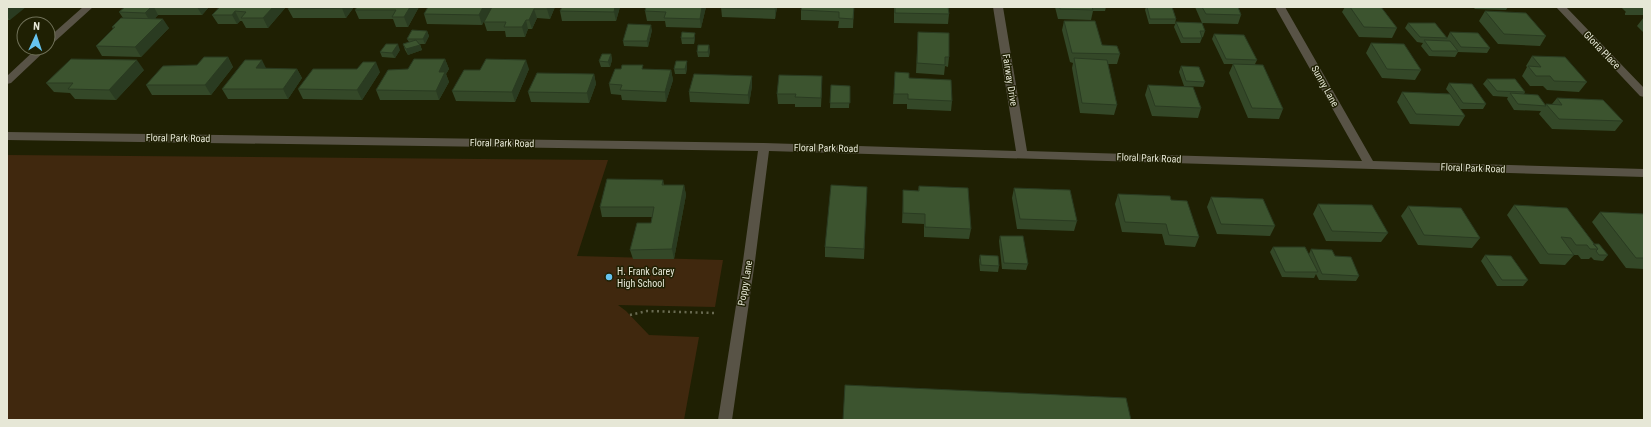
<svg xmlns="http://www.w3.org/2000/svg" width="1651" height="427" font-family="'Roboto Condensed',sans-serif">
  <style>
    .green { fill: #40280e }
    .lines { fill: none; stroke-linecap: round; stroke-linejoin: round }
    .path { stroke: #696a51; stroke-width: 2.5; stroke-dasharray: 2 3.5; stroke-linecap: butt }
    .minor { fill: #585346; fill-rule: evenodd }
    .wall { fill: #344828 }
    .shaded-wall { fill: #2a3b21 }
    .building { fill: #3c542f; stroke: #2a3b21 }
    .poi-dot { fill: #66c4ef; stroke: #1f2003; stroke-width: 1.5 }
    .labels { text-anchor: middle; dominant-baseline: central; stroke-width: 3; stroke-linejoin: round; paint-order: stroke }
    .street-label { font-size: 10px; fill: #e6e7d6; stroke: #1f2003 }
    .poi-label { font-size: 10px; fill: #e6e7d6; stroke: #1f2003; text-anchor: start }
  </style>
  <rect width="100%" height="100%" fill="#1f2003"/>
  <path class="green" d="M7 155 608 160 577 256 723 260 715 307 618 305 626 311 649 335 699 337 684 420H7Z"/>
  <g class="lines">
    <path class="path" d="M630 315 647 311 714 313"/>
    <path class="minor" d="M83 7H93L51 45 48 46V38Z
      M993 7H1003L1027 151 1362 161 1275 7H1285L1373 161 1644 169V177L769 151 755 261 732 420H718L743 261 758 151 7 140V132L764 143 1016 151Z
      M1556 7H1566L1644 88V97L1640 96Z
      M37 48H48L11 83 7 84V76Z"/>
  </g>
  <path class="wall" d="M7 7 10 20H7Z
    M125 7H209L202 15H158L155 18 169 28 141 57 102 56 96 46 113 29 112 27 123 18 119 12Z
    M219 7H286L268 28H246L242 21H240L237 24H218L212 15Z
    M354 7 346 18H293L288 9Z
    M419 7 408 27H396L393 19H359L355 10Z
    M492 7H555L550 19 537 18 532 29H528L525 37H506L505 31H487L484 22Z
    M562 7H620L616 21H562L560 11Z
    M706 7 701 28 666 27 665 21H647L645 11Z
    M721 7H777L775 19 722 17Z
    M854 7 853 28H838L839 21 801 20V10Z
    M894 7H948L949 14 948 24 894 23Z
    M1055 7H1106L1105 11H1093L1091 20 1058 19Z
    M1146 7H1172L1176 19 1175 24H1149L1145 10Z
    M1195 7H1238L1241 15 1238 24 1202 23Z
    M1345 7H1381L1397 28 1392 38 1359 37 1342 12Z
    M1462 7H1508L1506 10 1475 9 1474 8H1463Z
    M1621 7H1644V15H1625V13L1626 12Z
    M491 8 482 25 427 24 424 14Z
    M1485 11 1546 36 1540 46 1498 44 1479 21Z
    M1644 17V33L1637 26Z
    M1064 21 1102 45 1120 54 1117 64H1108L1117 105 1114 115 1080 113 1072 68 1073 63 1070 62 1062 30Z
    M1176 22 1205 31 1203 37H1202V38L1200 43H1181L1174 27Z
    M1408 23 1447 38 1450 32 1490 48 1487 53 1458 52 1455 57 1429 56 1421 46 1423 43 1417 42 1405 28Z
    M652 30 648 47 624 46 623 41Z
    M427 31 429 36 425 44H420L422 50 408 55 405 50 403 44 409 42 407 39Z
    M918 32 949 57 948 67 945 66 944 75 916 73Z
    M695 33V38L694 44H682L681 38Z
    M1214 34 1257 60 1255 64 1283 109 1279 119 1248 118 1229 73 1233 64H1224L1212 39Z
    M1371 43 1421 70 1415 80 1382 78 1366 53Z
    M400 50 395 58 382 57 380 52Z
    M710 50 709 57H698L697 52Z
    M611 54 612 60 610 67H601L599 61Z
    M1532 56 1587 82 1579 92 1547 90 1543 86H1530L1522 76 1527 67 1526 66Z
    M228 57 233 67 211 95H152L146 85 197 65Z
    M445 59 449 69 446 74 449 82 439 100H380L376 90 408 69Z
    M687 61V67L686 74H675L674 69Z
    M1181 66 1205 82 1203 87 1184 86 1179 72Z
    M297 69 302 78 288 99H228L222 89Z
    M357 69 380 72 362 100 303 99 298 89Z
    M529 69 515 102 456 101 452 91 480 70Z
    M621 69H643L671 70 673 80 666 102 622 100 621 95 611 94 609 84Z
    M144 70 116 100 75 99 70 93 54 92 46 83Z
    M895 72 909 78 952 101 951 111 907 109V104H893Z
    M594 74 596 84 589 103 531 102 528 92Z
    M752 76V86L749 104 690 102 689 92Z
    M1487 79 1525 92 1524 94 1546 105V104H1552L1557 98 1623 121 1615 131 1552 129 1539 114 1541 111 1514 110 1507 99 1508 97 1493 96 1483 84Z
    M1449 83 1486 104 1483 109H1460L1465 116 1459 126 1410 124 1397 102 1402 92 1450 94 1446 89Z
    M831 85 850 86 849 108H830Z
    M1148 85 1201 108 1198 118 1152 116 1145 95Z
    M822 86 821 107H795V104H778L777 94Z
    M663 180 664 185H684L686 195 674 259H633L630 250 651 223 652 217H602L600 207Z
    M919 186 971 229 969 239 924 237V224L902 223 903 200V190L918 191Z
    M867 187 864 259 825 257V247Z
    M1014 188 1077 221 1074 231 1017 229 1012 198Z
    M1118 194 1171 200 1199 237 1195 247 1165 245 1162 234 1122 232 1115 204Z
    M1211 197 1275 226 1270 236 1217 234 1207 207Z
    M1318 204 1388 233 1381 242 1326 241 1313 214Z
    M1514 205 1593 244 1608 255 1603 261 1594 260 1591 257 1589 259H1581L1578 255H1574L1565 265 1540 264 1507 215Z
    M1408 206 1480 238 1472 248 1418 245 1401 216Z
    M1600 212 1644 214V269L1626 268 1592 222Z
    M1000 236 1028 264 1026 270 1002 269 999 241Z
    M1273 247 1309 254 1311 249 1335 256 1359 276 1356 281 1319 280 1316 274 1314 278 1282 277 1270 252Z
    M980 255 999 266 998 272 980 271 979 260Z
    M1485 255 1528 280 1523 286H1497L1481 261Z"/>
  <path class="shaded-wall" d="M8 7H26L10 20 7 16V8Z
    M151 7H154L158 15 151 23 145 13Z
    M197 7H209L202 15Z
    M273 7H286L268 28 263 18Z
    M343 7H354L346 18 342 8Z
    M410 7H419L408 27 404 17Z
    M483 7H491V8L482 25 479 15Z
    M548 7H555L550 19 547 9Z
    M615 7H620L616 21 614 12Z
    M702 7H706L701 28 700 19Z
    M775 7H777L775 19Z
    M534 9 537 18 532 29 529 20Z
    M235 11 240 21 237 24 232 15Z
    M163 19 169 28 141 57 135 47Z
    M526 20 528 29 525 37 522 27Z
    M651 25 652 30 648 47 647 41Z
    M427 31 429 36 425 44 423 39Z
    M695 33V38L694 44V38Z
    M398 44 400 50 395 58 392 53Z
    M420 45 422 50 408 55 406 49Z
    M709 45 710 50 709 57 708 52Z
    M611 54 612 60 610 67 608 62Z
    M228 57 233 67 211 95 205 85Z
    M445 59 449 69 446 74 449 82 439 100 436 91 439 72Z
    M137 60 144 70 116 100 109 90Z
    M262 60 267 70 256 68Z
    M526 60 529 69 515 102 512 92Z
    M687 61V67L686 74 685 69Z
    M376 62 380 72 362 100 357 90Z
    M297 69 302 78 288 99 283 89Z
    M671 70 673 80 666 102 665 92Z
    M594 74 596 84 589 103 587 93Z
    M752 76V86L749 104 748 95Z
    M684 185 686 195 674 259 672 249Z"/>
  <path class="building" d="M125 7H151L145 13 119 12Z
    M220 7H273L263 18H241L246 12 235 11 232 15H212Z
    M289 7H343L342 8 288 9Z
    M357 7H410L404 17H392L396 10H355Z
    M428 7H483L479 15 424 14Z
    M492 7H548L547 9H534L529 20H526L522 27H504L506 22H484Z
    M562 7H615L614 12 560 11Z
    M646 7H702L700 19 664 18 666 12 645 11Z
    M721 7H775V9L721 8Z
    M802 7H854L853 19 839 18V12L801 10Z
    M895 7H948L949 14 895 13Z
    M1060 7H1092L1093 10 1060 9Z
    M1147 7H1172L1176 19H1150Z
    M1202 7H1238L1241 15 1206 14Z
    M1350 7H1381L1397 28 1364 27Z
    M1485 11 1526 13 1546 36 1504 34Z
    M121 18 163 19 135 47 96 46 115 27H112Z
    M1064 21H1095L1102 45 1117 46 1120 54 1072 53Z
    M1176 22 1202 23 1205 31H1200L1202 38H1183Z
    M1408 23H1435L1447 38 1420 37Z
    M628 24 651 25 647 41H623Z
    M412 30 427 31 423 39H407Z
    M682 32 695 33 694 38H681Z
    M918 32 949 33V57H945V65L917 63Z
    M1450 32 1478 33 1490 48 1461 47Z
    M1214 34 1244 35 1257 60 1226 59Z
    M416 40 420 45 406 49 403 44Z
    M1424 40 1450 41 1458 51H1432Z
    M1371 43 1404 44 1421 70 1387 69Z
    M386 44H398L392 53 380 52Z
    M698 45H709L708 52H697Z
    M602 54H611L608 62 599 61Z
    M1532 56 1565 57 1587 82 1554 81 1550 76H1536L1528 66 1541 67Z
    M204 57H228L205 85H146L163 66 197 65Z
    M1074 58 1107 60 1117 105 1082 103Z
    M71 59 137 60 109 90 68 89 73 83H46Z
    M414 59H445L439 72H445L436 91 376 90 388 70 408 69Z
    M486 59 526 60 512 92 452 91 464 70H480Z
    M245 60H262L256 68 297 69 283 89H222Z
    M676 61H687L685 69H674Z
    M363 62H376L357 90 298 89 313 69H357Z
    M1233 64 1263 65 1283 109 1252 108Z
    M622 65H643L642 69 671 70 665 92 620 90 622 85 609 84 615 69H621Z
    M1181 66 1199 67 1205 82 1186 81Z
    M895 72 909 73V78L951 80 952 101 908 99V94H894Z
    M537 73 594 74 587 93 528 92Z
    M694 74 752 76 748 95 689 92Z
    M779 75 822 76 821 98 795 97 796 94H777Z
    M1487 79H1515L1525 92 1497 91Z
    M1449 83 1472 84 1486 104 1463 103Z
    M831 85 850 86V103H830Z
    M1148 85 1193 87 1201 108 1155 106Z
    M1402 92 1450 94 1465 116 1416 114Z
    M1510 93 1538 95 1546 106 1518 104Z
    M1557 98 1603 100 1623 121 1559 119 1546 104 1562 105Z
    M607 179 663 180 662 185H684L672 249 630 250 637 223H651L654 207H600Z
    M831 185 867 187 864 249 825 247Z
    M919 186 968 188 971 229 925 227V214L903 213V190L919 191Z
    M1014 188 1070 190 1077 221 1020 219Z
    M1118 194 1170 196 1171 200 1187 201 1199 237 1169 235 1166 224 1125 222Z
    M1211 197 1263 199 1275 226 1221 224Z
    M1318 204 1372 205 1388 233 1332 231Z
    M1514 205 1567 208 1598 249H1590L1587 245H1576L1571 238 1561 237 1574 255 1548 254Z
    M1408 206 1461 208 1480 238 1424 235Z
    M1600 212 1644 214V258H1636Z
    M1000 236H1023L1028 264 1004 263Z
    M1593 244H1599L1608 255H1599L1596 251 1598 249Z
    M1273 247H1305L1318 272H1285Z
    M1311 249 1332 250 1335 256 1351 257 1359 276 1322 274Z
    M980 255 998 256 999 266 981 265Z
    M1485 255 1511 256 1528 280H1502Z
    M845 385 1126 398 1131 420H843Z"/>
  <circle class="poi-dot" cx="609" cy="277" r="4"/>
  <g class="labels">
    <g class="street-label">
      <text transform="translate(1602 50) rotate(46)">Gloria Place</text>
      <text transform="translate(1010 80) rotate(81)">Fairway Drive</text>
      <text transform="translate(1325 86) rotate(61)">Sunny Lane</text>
      <text transform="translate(178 138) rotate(1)">Floral Park Road</text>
      <text transform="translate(502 143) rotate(1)">Floral Park Road</text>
      <text transform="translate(826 148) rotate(1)">Floral Park Road</text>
      <text transform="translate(1149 158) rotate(2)">Floral Park Road</text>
      <text transform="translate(1473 168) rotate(2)">Floral Park Road</text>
      <text transform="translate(745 283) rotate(-80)">Poppy Lane</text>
    </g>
    <g class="poi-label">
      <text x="617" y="271">H. Frank Carey<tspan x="617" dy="12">High School</tspan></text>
    </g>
  </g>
  <rect width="1651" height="427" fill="none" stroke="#e6e7d6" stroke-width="16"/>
  <g transform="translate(36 36) rotate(3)"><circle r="19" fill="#1f2003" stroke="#6f7057"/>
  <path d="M0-3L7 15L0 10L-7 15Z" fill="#66c4ef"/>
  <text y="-6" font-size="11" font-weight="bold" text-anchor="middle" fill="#e6e7d6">N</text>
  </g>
</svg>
